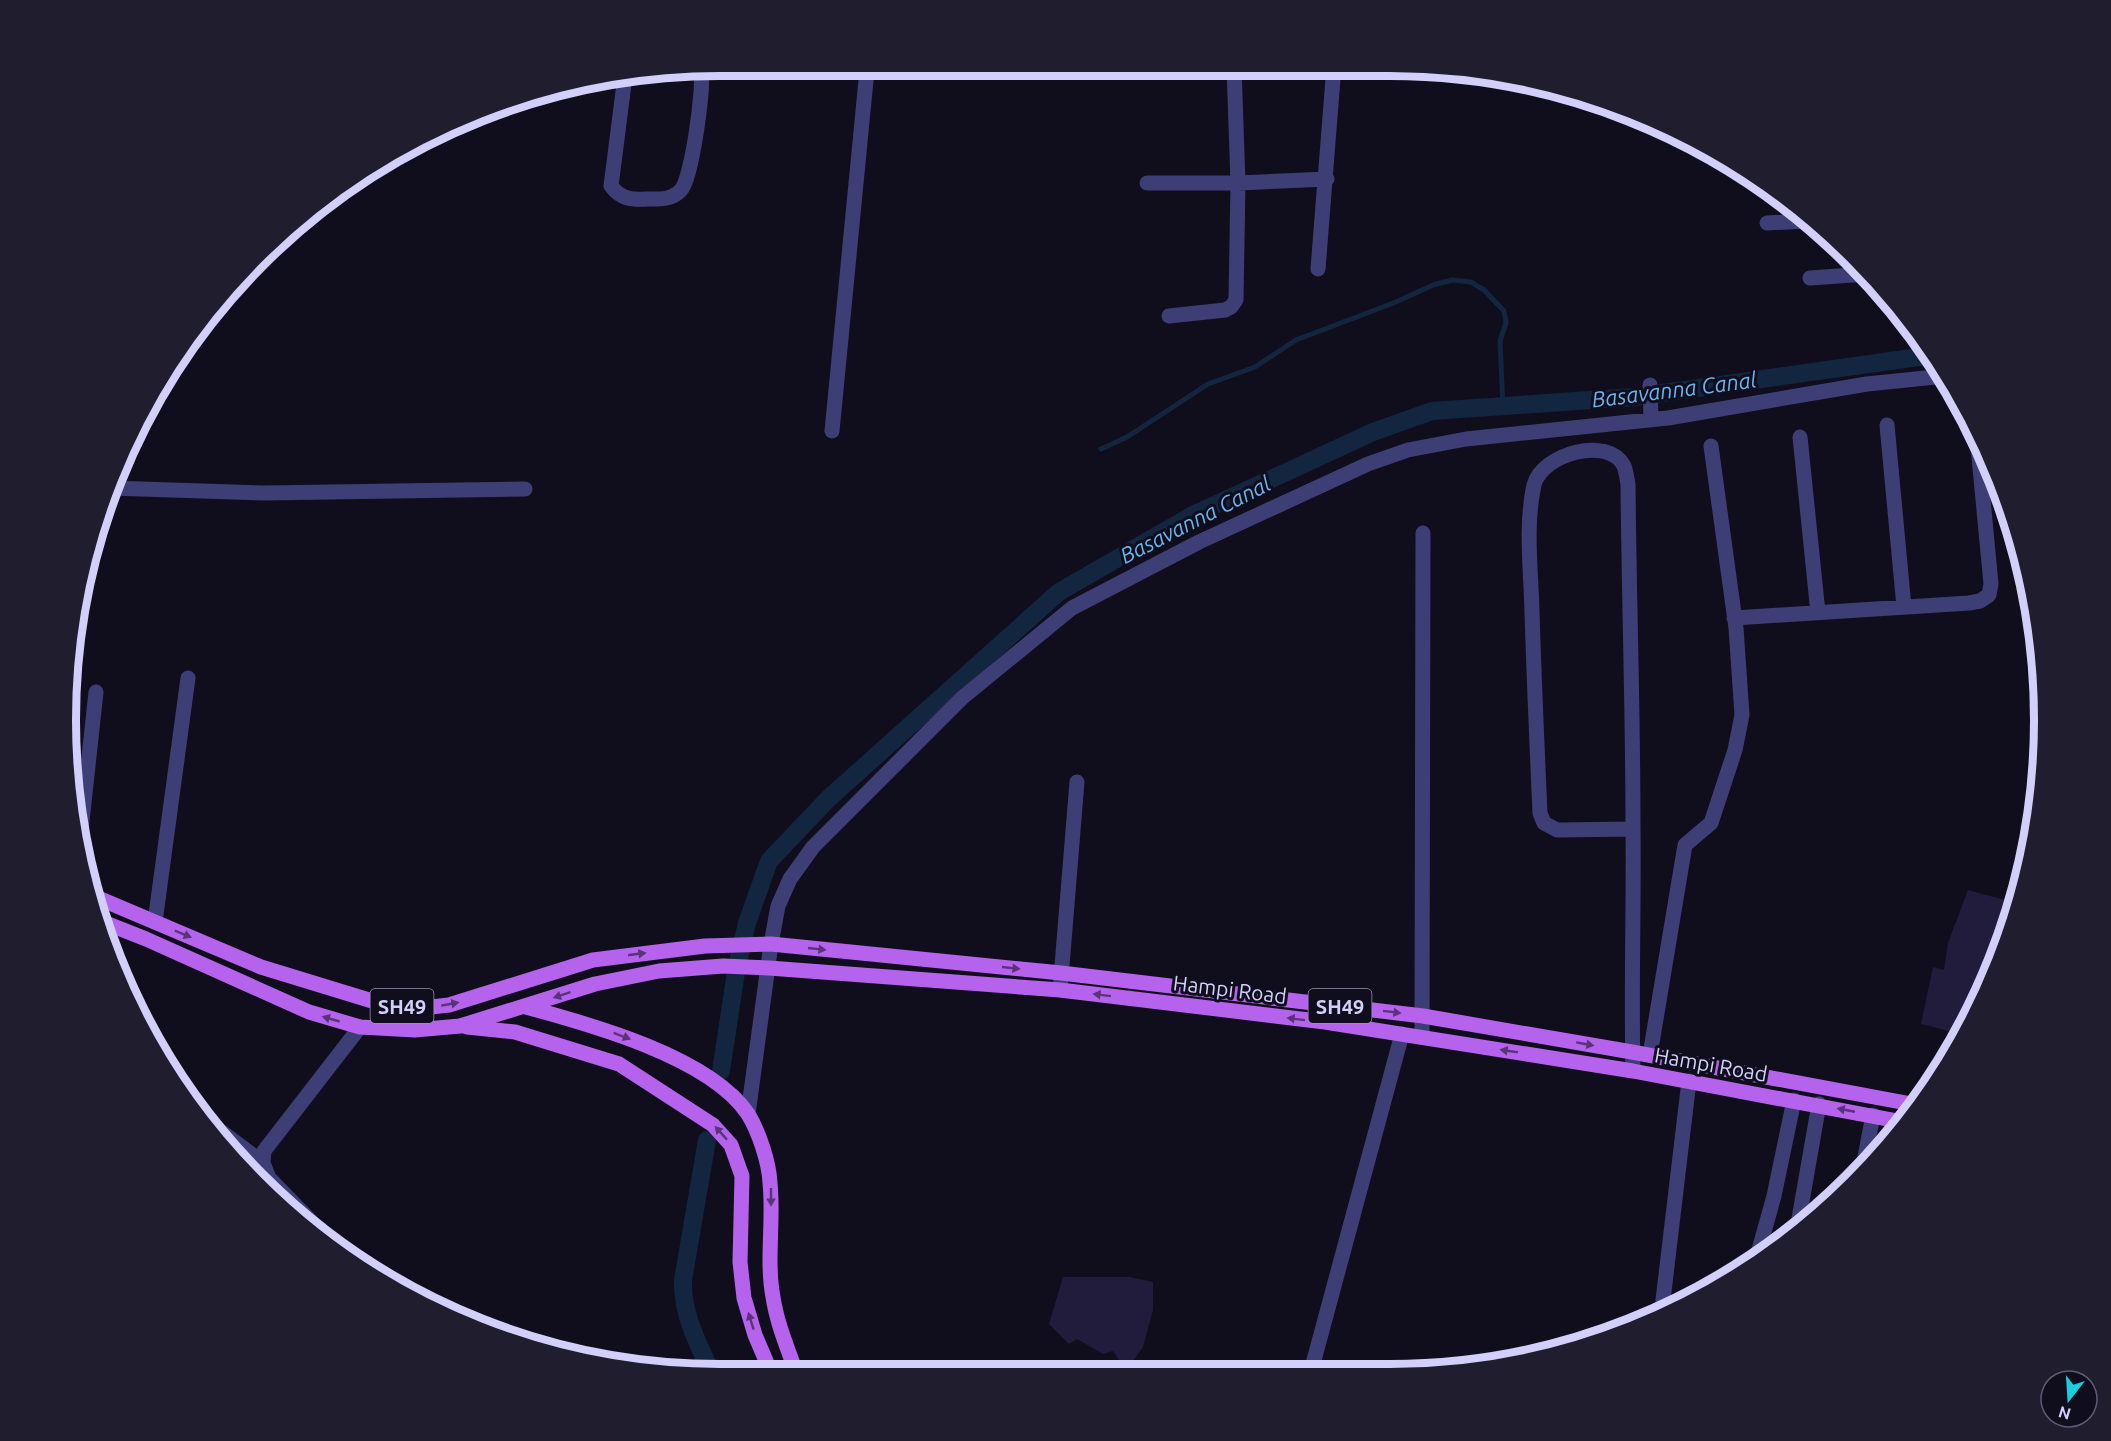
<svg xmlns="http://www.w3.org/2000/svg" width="2111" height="1441" font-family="Ubuntu,sans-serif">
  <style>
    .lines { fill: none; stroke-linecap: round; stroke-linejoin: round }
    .stream { stroke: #132640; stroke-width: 5 }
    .canal { stroke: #132640; stroke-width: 18 }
    .building { fill: #211c3b }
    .minor { stroke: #3e3e76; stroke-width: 15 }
    .major { stroke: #b562ed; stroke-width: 15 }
    .oneway { fill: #5a347a }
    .labels { text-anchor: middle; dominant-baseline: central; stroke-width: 6; stroke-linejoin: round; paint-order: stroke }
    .shield { fill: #100e1c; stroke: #9895b7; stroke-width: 1.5 }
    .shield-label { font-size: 20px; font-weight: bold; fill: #d2cffa }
    .street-label { font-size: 21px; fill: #d2cffa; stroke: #100e1c }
    .water-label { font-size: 22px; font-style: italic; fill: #68b4ee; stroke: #100e1c }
    .rim { fill: none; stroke: #d2cffa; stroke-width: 8 }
  </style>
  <rect width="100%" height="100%" fill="#100e1c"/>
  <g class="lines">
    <path class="stream" d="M1101 449 1127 437 1208 384 1255 367 1296 340 1396 302 1433 285 1452 280 1471 282 1484 290 1504 311 1506 323 1500 341 1503 408"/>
    <path class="canal" d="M721 1071 736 972 747 923 769 861 829 798 1059 592 1191 516 1373 432 1432 411 1634 397 1933 355
      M707 1140 683 1280C682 1315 698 1343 712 1374"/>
  </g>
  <path class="building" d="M1968 890 2016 903 1995 971 1961 1034 1921 1024 1933 967 1944 970 1948 943Z
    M1063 1277H1130L1153 1282V1310L1143 1347 1133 1361 1121 1363 1113 1351 1103 1354 1077 1339 1069 1344 1049 1324Z"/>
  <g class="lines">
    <path class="minor" d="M625 76 611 186C621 199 631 200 647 199 660 199 672 200 681 190 692 178 704 88 701 71
      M1147 183H1238L1327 179
      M1767 223 1808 221
      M1318 269 1334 66
      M1810 278 1867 274
      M1169 316 1225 310 1231 307 1236 300 1238 183 1234 67
      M1650 385 1651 419
      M1887 425 1904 607
      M832 431 867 70
      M1800 437 1818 613
      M110 488 264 493 525 489
      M1734 618 1969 603 1980 601 1989 595 1991 584 1977 436
      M79 849 96 692
      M155 922 188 678
      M1060 990 1077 782
      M1422 1037 1423 533
      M1650 1055 1685 845 1711 823 1735 750 1742 715 1736 628 1711 446
      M1633 1071C1631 989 1634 908 1633 826 1633 712 1629 598 1628 484 1627 479 1626 471 1624 466 1608 435 1542 454 1534 485 1525 526 1531 570 1532 612 1534 679 1537 746 1540 813L1544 823 1557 830 1633 829
      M748 1114 771 944 778 906 790 879 813 847 962 698 1072 608 1199 542 1368 464 1408 450 1466 439 1668 418 1867 384 1945 376
      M214 1126 263 1163
      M1862 1173 1873 1115
      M1797 1230 1819 1104
      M341 1252 269 1178 263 1163 264 1151 360 1027
      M1755 1264 1774 1196 1794 1100
      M1666 1312 1663 1300 1689 1081
      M1154 1373 1160 1375
      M1310 1375 1402 1034"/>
    <path class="major" d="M91 895 261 967 382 1004 422 1008 449 1005 593 960 705 946 771 944 1061 973 1423 1016 1632 1052 1917 1105
      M98 920 146 939 309 1012 360 1027 415 1030 460 1026 595 984 659 971 723 966 769 968 1060 990 1325 1022 1633 1071 1903 1122
      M526 1007C589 1024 710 1057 748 1114 759 1132 769 1162 770 1183 774 1220 766 1260 773 1297 777 1324 788 1349 797 1375
      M467 1027 515 1032 619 1064 713 1125 731 1145 742 1176 740 1262 744 1298 755 1335 772 1375"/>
  </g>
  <defs><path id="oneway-solid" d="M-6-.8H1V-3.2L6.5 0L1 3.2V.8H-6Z" transform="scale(1.5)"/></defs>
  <g class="oneway">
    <use href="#oneway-solid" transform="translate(183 934) rotate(23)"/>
    <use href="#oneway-solid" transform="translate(817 949) rotate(6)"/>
    <use href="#oneway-solid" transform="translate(637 954) rotate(-8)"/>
    <use href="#oneway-solid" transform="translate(1011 968) rotate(6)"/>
    <use href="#oneway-solid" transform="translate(562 995) rotate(162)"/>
    <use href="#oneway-solid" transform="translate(1102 995) rotate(-173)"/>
    <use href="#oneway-solid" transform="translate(450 1004) rotate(-10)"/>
    <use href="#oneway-solid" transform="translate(1392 1012) rotate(7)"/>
    <use href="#oneway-solid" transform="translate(331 1019) rotate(-164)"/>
    <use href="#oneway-solid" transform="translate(1296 1019) rotate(-173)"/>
    <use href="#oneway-solid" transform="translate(622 1036) rotate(21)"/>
    <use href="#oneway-solid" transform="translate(1585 1044) rotate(10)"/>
    <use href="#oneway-solid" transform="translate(1509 1051) rotate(-171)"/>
    <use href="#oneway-solid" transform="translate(1846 1110) rotate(-169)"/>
    <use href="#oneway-solid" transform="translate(721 1133) rotate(-132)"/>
    <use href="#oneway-solid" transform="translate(771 1197) rotate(90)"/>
    <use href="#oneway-solid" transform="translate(751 1321) rotate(-107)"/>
  </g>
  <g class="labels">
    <g class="shield">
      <rect x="370.5" y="989" width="63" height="34" rx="4.5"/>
      <rect x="1308.5" y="989" width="63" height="34" rx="4.5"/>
    </g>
    <g class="shield-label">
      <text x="402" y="1006">SH49</text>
      <text x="1340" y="1006">SH49</text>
    </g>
    <g class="street-label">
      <text transform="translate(1230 989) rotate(7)">Hampi Road</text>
      <text transform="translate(1711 1064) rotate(10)">Hampi Road</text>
    </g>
    <g class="water-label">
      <text transform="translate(1674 389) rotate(-7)">Basavanna Canal</text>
      <text transform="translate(1195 519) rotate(-27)">Basavanna Canal</text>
    </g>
  </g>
  <path d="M0 0H2111V1441H0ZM720 76H1390A644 644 0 0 1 2034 720V720A644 644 0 0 1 1390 1364H720A644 644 0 0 1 76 720V720A644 644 0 0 1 720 76Z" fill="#201d2e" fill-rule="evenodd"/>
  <path class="rim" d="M720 76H1390A644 644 0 0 1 2034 720V720A644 644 0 0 1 1390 1364H720A644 644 0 0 1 76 720V720A644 644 0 0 1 720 76Z"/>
  <g transform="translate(2069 1399) rotate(197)"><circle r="28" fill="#100e1c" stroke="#5e5b75" stroke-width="1.5"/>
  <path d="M0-4.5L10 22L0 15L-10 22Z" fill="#19cddb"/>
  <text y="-9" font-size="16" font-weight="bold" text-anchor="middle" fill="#d2cffa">N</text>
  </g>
</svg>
